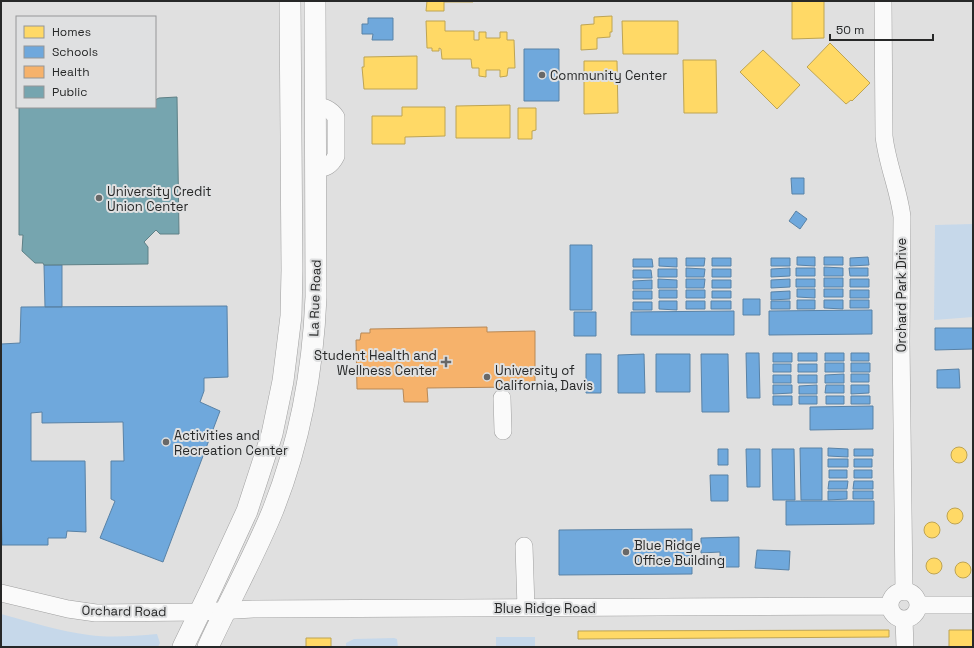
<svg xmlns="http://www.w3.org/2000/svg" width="974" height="648" font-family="'Space Grotesk',sans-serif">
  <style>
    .green { fill: #c6d8ea }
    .homes { fill: #ffd966; stroke: #bea453 }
    .schools { fill: #6fa8dc; stroke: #5982a6 }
    .health { fill: #f6b26b; stroke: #b88957 }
    .public { fill: #76a5af; stroke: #5e8086 }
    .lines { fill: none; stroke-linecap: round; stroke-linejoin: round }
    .minor-casing { stroke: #9f9f9f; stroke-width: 18 }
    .major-casing { stroke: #9f9f9f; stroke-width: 22 }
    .minor { stroke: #fafafa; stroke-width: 17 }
    .major { stroke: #fafafa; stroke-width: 21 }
    .poi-dot { fill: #686868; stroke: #dfe0e1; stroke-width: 1.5 }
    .labels { text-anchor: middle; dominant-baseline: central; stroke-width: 4; stroke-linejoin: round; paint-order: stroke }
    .poi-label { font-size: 13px; fill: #272828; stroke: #dfe0e1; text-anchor: start }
    .street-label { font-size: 13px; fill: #272828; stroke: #dfe0e1 }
  </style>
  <rect width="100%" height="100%" fill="#e0e0e0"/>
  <path class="green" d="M973 224V317L934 320 935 225Z
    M1 614C30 622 59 631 89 635 111 638 134 636 157 634L160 643 158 647H1Z
    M496 637H535V647H496Z
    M394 638 397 639 398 647H346V643L354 639Z"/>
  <path class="homes" d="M427 1H473V2H444V11H426Z
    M792 1H824V38L792 39Z
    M612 16V32H610V37L597 38V49L581 50V25L594 24V17Z
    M426 21H445V31H474V40H479V32H486V38H500V32H507V40H514L515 68H508L507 76 500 77V70H486V77L479 76V68H472L471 59H442L441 49 439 48V51H432V48H427Z
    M622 21H678V54H623Z
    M830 43 870 83 852 101 851 100 846 104 807 67Z
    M763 50 800 85 777 109 740 72Z
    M417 56V89H364L362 67H364V57Z
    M683 60H716L717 113H684Z
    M584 61H617L618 113 584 114Z
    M510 105V138H456V106Z
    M402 107H445V136L405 137V144H372V116H402Z
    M518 108H536V130L532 131V139H518Z
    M951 455a8 8 0 1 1 16 0a8 8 0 1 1-16 0Z
    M947 516a8 8 0 1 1 16 0a8 8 0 1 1-16 0Z
    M924 530a8 8 0 1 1 16 0a8 8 0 1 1-16 0Z
    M926 566a8 8 0 1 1 16 0a8 8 0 1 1-16 0Z
    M955 570a8 8 0 1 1 16 0a8 8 0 1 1-16 0Z
    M889 630V637L578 639V631Z
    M949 630H973V647H949Z
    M306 638H331V647H306Z"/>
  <path class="schools" d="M368 18H393V40H372L373 34H362V24H368Z
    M524 49H559V101H524Z
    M791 178H804V194H792Z
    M796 211 807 219 800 229 789 221Z
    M570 245H592V310H570Z
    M797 257H815V266L797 265Z
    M824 257H843V265H824Z
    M868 257 869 265 850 266V258Z
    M659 258H677V267L659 266Z
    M686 258H705L704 266H686Z
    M712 258H731V266H712Z
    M771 258H790V266H771Z
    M633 259H652L653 267H633Z
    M44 265H62V307H45Z
    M824 267 843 268V276H824Z
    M686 268 705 269 704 277H686Z
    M790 268V276L771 277V269Z
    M796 268H815V276H796Z
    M849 268H868V276H850Z
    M658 269H677V277H658Z
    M712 269H731V277H712Z
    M633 270H651L652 278H633Z
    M824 278H843V287H824Z
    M658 279 677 280V288H658Z
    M686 279H705L704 288H686Z
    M790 279V287L771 288V280Z
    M796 279H815V287H796Z
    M850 279H869V287H850Z
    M652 280V289H633V281Z
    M712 280H731V288H712Z
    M797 289H815V298L797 297Z
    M824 289H843V297H824Z
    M659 290H677V298H659Z
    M686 290H705V298H686Z
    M850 290H869V298H850Z
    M633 291H652V299H633Z
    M712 291H731V298H712Z
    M790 291V299L771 300V292Z
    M743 299H760V315H743Z
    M797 300H815V309H797Z
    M824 300H843V309L824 308Z
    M850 300H869V308H850Z
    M659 301H677V310L659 309Z
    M686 301H705V309H686Z
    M711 301H731V309H711Z
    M771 301H790V309H771Z
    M633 302H652V310H633Z
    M227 306 228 377 204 378V391L200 402 220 411 163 562 100 538 115 501 111 499V461H124L123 422 42 423V412L31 413V461H85L86 532 67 531 66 538H48V545H2L1 499V344L20 343 21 307Z
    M872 310V334L769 335V311Z
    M734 311V335H631V312Z
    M574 312H596V336H574Z
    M935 328H973V349L935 350Z
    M746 353H759L760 398H747Z
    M773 353H792V362H773Z
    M798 353H817V361H798Z
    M825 353H844V361H825Z
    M851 353H869V361H851Z
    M586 354H601V393H586Z
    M644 354 645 393H618V355Z
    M656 354H690V392H656Z
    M701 354H728L729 412H702Z
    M825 363H844V372H825Z
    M851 363H870V372H851Z
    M773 364H791V372H773Z
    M798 364H817V372H798Z
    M959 369 960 388H937V370Z
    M844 374V383H825V375Z
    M851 374H869V382H851Z
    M773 375H791V383H773Z
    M798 375H817V383H798Z
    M773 385H792V393L773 394Z
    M817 385V394H799V386Z
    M826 385H844V393H825Z
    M851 385H869V393L851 394Z
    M773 396H792V405H773Z
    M799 396H817V404H799Z
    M826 396H844V404H826Z
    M851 396H870V404H851Z
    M873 406V429L810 430V407Z
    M800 448H822V500H801Z
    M828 448 848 449V457L828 456Z
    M718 449H728V465H718Z
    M746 449H760V487H747Z
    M772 449H794L795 500H773Z
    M854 449H873V456H854Z
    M828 459H848V467H828Z
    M854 459H872V467H854Z
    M829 470H847V478H829Z
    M854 470H872V478H854Z
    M710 475H728V501H711Z
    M829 481H848L847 489H828Z
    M854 481H873V489H853Z
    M828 491H847V499L828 500Z
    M853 491H873V499H853Z
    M786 501H874V524L786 525Z
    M692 529V574L559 575V530Z
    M739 537V567H720V552L701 553V538Z
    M757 550 790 551 789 570 755 568Z"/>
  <path class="health" d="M487 327V332L535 331V384L516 385V387L427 388 428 402H404L403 389H357L356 340H360L361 333H370V329Z"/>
  <path class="public" d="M177 97 179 234H160L156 230 144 242 148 247V264L44 265 43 263H35L22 251 23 235H19V107H155V100L159 98Z"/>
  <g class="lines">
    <defs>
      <path id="minor" d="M883 1 884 136C887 164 899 190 902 217L901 341 904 592
        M315 169C326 168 331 166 336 156V117C331 109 324 107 315 105
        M502 398 503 431
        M524 546 526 608
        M890 605a14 14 0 1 1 28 0a14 14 0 1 1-28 0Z
        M1 593 68 609 96 613 200 612 253 609 890 606
        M918 605H973
        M904 619 905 647"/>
      <path id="major" d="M183 647 212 587 247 511 272 434 283 381 291 316 292 270 290 1
        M208 647C229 601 254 557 273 510 300 442 313 370 316 297L315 1"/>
    </defs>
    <use href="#minor" class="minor-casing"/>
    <use href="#major" class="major-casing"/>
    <use href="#minor" class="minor"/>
    <use href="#major" class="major"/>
  </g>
  <g class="poi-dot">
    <circle cx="542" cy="75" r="4"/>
    <circle cx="99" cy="198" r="4"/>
    <path d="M444 356h4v4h4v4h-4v4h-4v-4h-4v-4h4z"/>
    <circle cx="487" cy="377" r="4"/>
    <circle cx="166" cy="442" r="4"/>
    <circle cx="626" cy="552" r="4"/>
  </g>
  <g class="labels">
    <g class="poi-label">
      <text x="550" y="75">Community Center</text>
      <text x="107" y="191">University Credit<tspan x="107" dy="15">Union Center</tspan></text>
      <text x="437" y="355" text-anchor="end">Student Health and<tspan x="437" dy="15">Wellness Center</tspan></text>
      <text x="495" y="370">University of<tspan x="495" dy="15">California, Davis</tspan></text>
      <text x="174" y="435">Activities and<tspan x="174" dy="15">Recreation Center</tspan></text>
      <text x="634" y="545">Blue Ridge<tspan x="634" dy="15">Office Building</tspan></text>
    </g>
    <g class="street-label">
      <text transform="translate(901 295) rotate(-90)">Orchard Park Drive</text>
      <text transform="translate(315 298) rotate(-88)">La Rue Road</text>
      <text x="545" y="608">Blue Ridge Road</text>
      <text transform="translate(124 611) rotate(1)">Orchard Road</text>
    </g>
  </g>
  <rect width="974" height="648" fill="none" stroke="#272828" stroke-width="4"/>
  <rect x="16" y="16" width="140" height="92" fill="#dfe0e1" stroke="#959697"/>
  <rect x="24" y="26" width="20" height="12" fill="#ffd966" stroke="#959697"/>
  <text x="52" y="36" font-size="12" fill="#272828">Homes</text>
  <rect x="24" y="46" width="20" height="12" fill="#6fa8dc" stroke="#959697"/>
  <text x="52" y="56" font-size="12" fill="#272828">Schools</text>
  <rect x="24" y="66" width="20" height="12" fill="#f6b26b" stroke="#959697"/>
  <text x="52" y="76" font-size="12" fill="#272828">Health</text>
  <rect x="24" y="86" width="20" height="12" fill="#76a5af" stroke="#959697"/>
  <text x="52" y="96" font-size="12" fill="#272828">Public</text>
  <path d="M830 34v6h103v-6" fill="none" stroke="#272828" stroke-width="2"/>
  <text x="836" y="34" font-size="12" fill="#272828" stroke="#dfe0e1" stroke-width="3" paint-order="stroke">50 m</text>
</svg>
